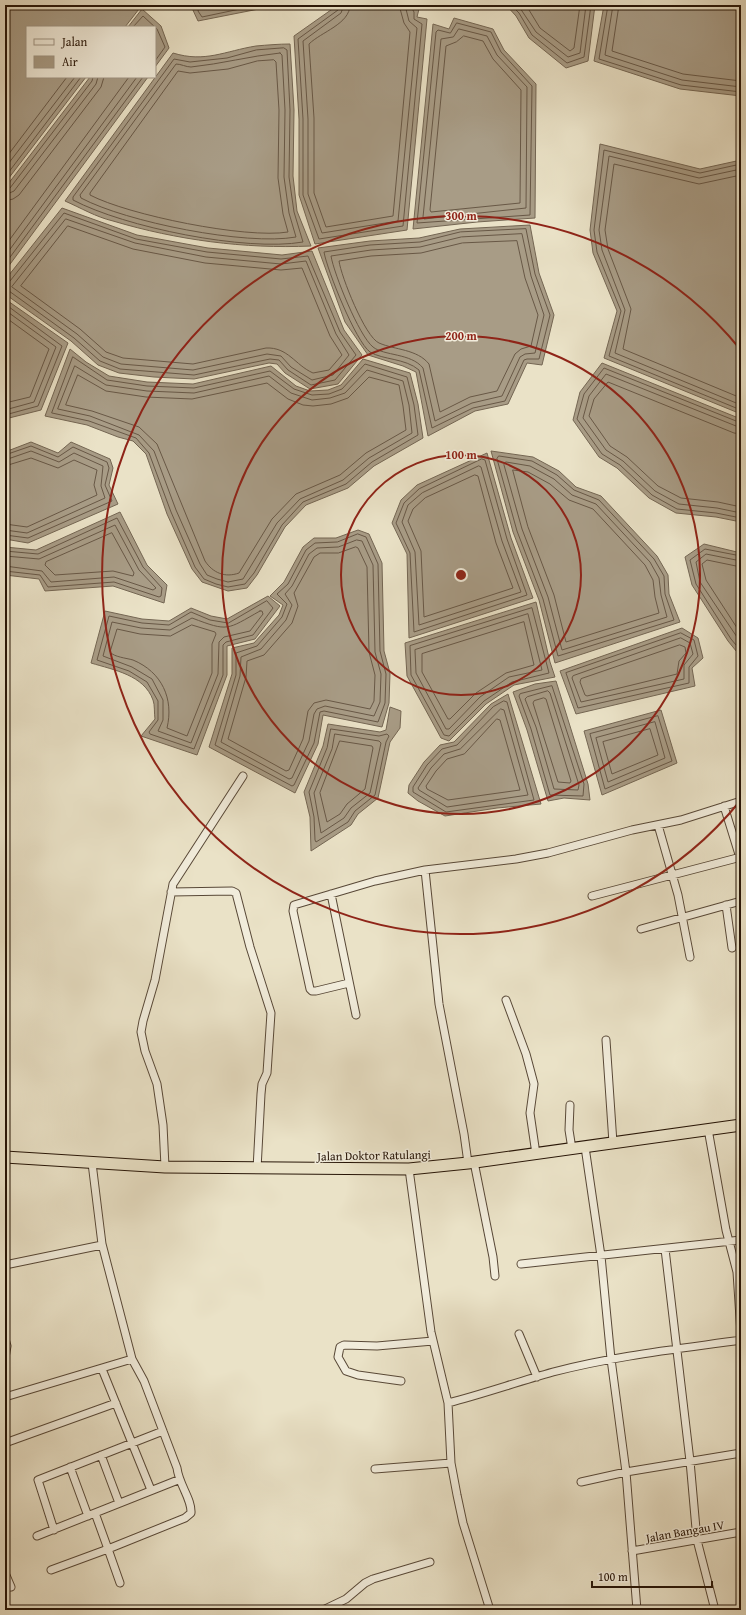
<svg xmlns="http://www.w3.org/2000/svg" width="746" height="1615" font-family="'Gentium Book Plus',serif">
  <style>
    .water { fill: #a89c86; stroke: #746653 }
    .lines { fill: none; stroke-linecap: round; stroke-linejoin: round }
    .shore { stroke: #685846; stroke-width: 1 }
    .minor-casing { stroke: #584837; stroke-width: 9 }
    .trunk-casing { stroke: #271507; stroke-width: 13 }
    .minor { stroke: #f1ecdb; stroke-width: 7 }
    .trunk { stroke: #eae2c7; stroke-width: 11 }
    .ring { fill: none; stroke: #8f2418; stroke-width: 2 }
    .labels { text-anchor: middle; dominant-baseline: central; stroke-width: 3; stroke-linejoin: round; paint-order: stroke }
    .street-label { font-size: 12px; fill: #271507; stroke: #f1ecdb }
    .centre { fill: #8f2418; stroke: #f1ecdb; stroke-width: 2 }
    .ring-label { font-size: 12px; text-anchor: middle; font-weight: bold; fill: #8f2418; stroke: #f1ecdb; stroke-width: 3; stroke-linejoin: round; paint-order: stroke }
  </style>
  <rect width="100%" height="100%" fill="#eae2c7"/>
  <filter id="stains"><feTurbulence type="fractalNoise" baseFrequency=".005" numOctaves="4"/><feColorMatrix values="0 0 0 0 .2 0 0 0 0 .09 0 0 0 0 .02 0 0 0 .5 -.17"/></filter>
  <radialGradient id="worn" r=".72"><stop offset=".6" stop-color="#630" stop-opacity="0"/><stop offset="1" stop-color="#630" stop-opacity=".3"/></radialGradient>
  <path class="water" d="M5 5H136L139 9 125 27H27V77H86L5 183Z
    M198 5H279L198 21 192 8Z
    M338 5H410L419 9 417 17 427 19 407 230 315 244 299 195V119L294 36Z
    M506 5H595L588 61 566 68 529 38 516 16Z
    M604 5H741V96L680 89 594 61Z
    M142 9 161 26 169 48 155 67V27H128Z
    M454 18 493 29 504 50 536 84 535 218 477 222 413 229 433 24 449 29Z
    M290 44 294 110 293 176 297 211 311 246C244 249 177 240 113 221 96 217 81 208 65 201L173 53C205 63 225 51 256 46 267 45 279 44 290 44Z
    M90 77H148L5 271V188Z
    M600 144 700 169 741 160V414L604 358 617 311 593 253 590 230Z
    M62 208 137 235 208 248 282 255 312 251 344 330 362 355 338 384 310 389 285 373 277 364 269 363 194 379 154 377 119 373 98 365 71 341 5 294V280Z
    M530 225 539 273 554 315 542 365 527 363 508 404 475 411 428 436 416 372 403 366 368 355 345 322 318 248 370 241 419 238 460 229Z
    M5 299 68 343 41 410 5 419Z
    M70 349 86 362 109 376 147 382 193 384 271 366 296 386 310 391 328 390 341 385 363 359 410 373 418 404 423 438 374 466 348 488 306 505 285 527 257 575 247 588 228 591 202 582 192 569 167 514 146 454 133 441 118 437 87 425 45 416Z
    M602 363 741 419V522L716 517 676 513 649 498 617 468 599 457 573 420 580 392Z
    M31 442 58 453 71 442 110 459 113 468 109 485 118 504 28 543 5 539V452Z
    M491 451 533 457 559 471 576 487 601 496 657 556 668 575 669 594 680 622 555 663 539 600 513 532Z
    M487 453 511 538 533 598 409 638 407 554 392 523 401 500 417 485Z
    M120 512 147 565 167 585 164 603 113 586 45 591 39 579 5 575V547L36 550Z
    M358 530 369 534 382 563 384 651 390 673 389 703 382 727 323 715 318 744 295 793 209 747 232 674V648L254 643 279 615 283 605 270 596 284 582 303 547 314 538H336Z
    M704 544 741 553V657L728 641 692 585 685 557Z
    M268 596 280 606 255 639 227 646V675L197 755 141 736 155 719C154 713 155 705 153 700 144 675 114 670 91 663L105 611 142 619 169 621 191 608 211 616 227 619Z
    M536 602 550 662 555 677 514 685 486 704 449 741 441 738 407 676 405 643Z
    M682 628 698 638 703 658 692 668 695 686 576 714 560 671Z
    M556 681 588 784 590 800 564 798 548 801 527 730 513 692 535 684Z
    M508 694 541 804 497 808 445 816 418 801 408 793 409 785 424 762 440 745 454 742 491 704Z
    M390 707 401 711 400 728 390 742 378 798 358 814 351 825 311 851 310 817 304 792 323 746 328 724 380 732 386 730Z
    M661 710 677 763 602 795 584 731Z"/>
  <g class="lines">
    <path class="shore" d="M199 5 198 11 202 17 259 5
      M339 5 338 10 298 39 303 119V195L319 239 403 226 422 24 414 19V12L410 5
      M344 5 341 13 303 41 308 119V194L322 233 398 221 417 28 409 21 405 5
      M350 5C350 24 321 32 309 44L314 118V193L326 227 393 216 410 32 404 23 399 5
      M511 5 519 13 532 35 567 63 584 57 591 5
      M518 5 536 32 568 57 580 53 586 5
      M526 5 540 28 570 51 574 48 580 5
      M608 5 599 59 681 85 741 92
      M613 5 605 55 682 80 741 87
      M619 5 612 51 683 74 741 81
      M457 23 491 32 501 52 532 86 530 215 417 223 436 32 438 30 450 33Z
      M133 27 143 16 157 29 165 47 155 61
      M459 29 487 36 497 55 527 87 526 208 424 219 423 217 441 39 453 37Z
      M464 36 483 41 493 59 521 90 520 203 431 212 430 210 446 46 456 42Z
      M284 48 287 50 290 110 289 177 294 212 303 242C246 252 124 227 73 200V197L174 59 190 62 227 58 256 50Z
      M280 53 282 55 285 110 284 177 289 213 296 237C246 246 126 222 81 198L80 195 176 64C181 64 186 67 191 67 221 64 250 56 280 53Z
      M274 60 276 62 279 110 278 178 283 214 288 232C246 239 128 215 90 195V193L178 71 190 73 228 69 257 61Z
      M5 159 67 77
      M741 164 700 173 604 150 594 230 597 252 621 311 609 356 741 410
      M5 168 75 77
      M741 169 699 178 609 156 599 230 602 250 625 310 615 353 741 405
      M741 175 699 184 614 164 605 230 608 249 631 309 623 349 741 398
      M5 177 81 77
      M5 190 10 188 92 81 93 77
      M5 195 14 191 96 84 98 77
      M5 201 13 199 19 195 101 87 104 77
      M66 219 135 243 206 257 281 264 306 261 336 334 349 355 333 375 312 380 291 367 281 356 267 354 193 370 121 364 103 357 77 334 12 287Z
      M68 226 133 249 205 263 281 270 302 268 330 336 342 355 329 370 313 373C295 365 288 347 266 348L193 364 123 358 106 352 80 329 21 286Z
      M526 229 535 274 550 315 539 359H527L524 360 505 401 473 408 432 428 419 370C405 358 383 360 370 352 356 342 327 270 324 252L370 245 420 242 460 232Z
      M522 234 531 276 544 315 535 353 525 354 520 357 502 396 472 403 435 421 423 368C411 353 384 356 373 347 359 336 334 274 331 256L371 250 420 247 461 237Z
      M517 241 525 278 538 315 531 346 521 349 515 354 497 391 470 397 440 412 429 364C417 349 395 350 379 343 365 337 341 276 339 261L371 256 421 253 462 243Z
      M5 246 129 77
      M5 256 137 77
      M5 264 143 77
      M5 282 10 281 64 213 136 239 207 252 281 259 308 256 340 332 356 355 335 380 311 385 288 370 279 360 270 359 194 375 120 369 100 361 74 338 9 291H5
      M5 304 62 346 38 406 5 415
      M5 310 56 347 34 402 5 410
      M5 317 49 349 30 397 5 403
      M73 357 107 380 147 386 194 388 270 371 294 389 312 395 329 394 342 389 365 364 407 377 414 405 418 435 372 462 346 484 303 502 282 525 254 573 245 584 228 587 216 584 204 579 195 567 171 512 149 453 136 438 89 421 52 413Z
      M75 366 106 385 147 391 194 393 269 376 291 393 312 400 330 398 345 393 367 370 403 381 409 405 412 433 369 458 343 480 300 499 277 523 243 579 228 582 217 579 207 575 200 564 176 510 154 451 139 435 90 416 58 409Z
      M78 375 106 391 146 397 192 399 267 383 288 399 303 405 313 406 331 404 348 398 369 377 399 385 403 406 406 430 366 453 340 475 296 494 272 519 239 573C225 578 213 573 205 561L157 444 139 427 92 411 66 405Z
      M741 423 604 368 584 394 577 419 602 454 620 465 652 495 677 509 716 513 741 518
      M741 428 606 374 589 396 583 418 606 450 623 461 655 491 679 504 717 508 741 513
      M741 434 734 433 608 382 594 399 589 416 610 446 627 457 658 486 681 498 718 502 741 507
      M5 455 31 446 58 457 73 447 107 462 109 468 105 485 112 501 28 538 5 535
      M499 456 532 461 557 475 574 490 599 500 654 559 664 576 665 594 674 620 558 656 543 599 517 531 497 459Z
      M482 459 485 460 507 539 527 595 414 632 410 553 396 523 404 503 419 489Z
      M5 460 31 451 59 462 74 453 103 466 101 486 105 498 27 533 5 530
      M506 462 530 466 554 479 572 495 596 504 650 562 659 578 661 595 667 617 562 650 548 597 522 529 504 465Z
      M5 466 31 458 58 468 74 460 97 470 94 485 97 495 27 527 5 524
      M479 466 481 467 502 541 521 592 419 625 415 552 402 522 408 505 422 493Z
      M513 470 528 472 550 484 569 500 593 509 645 565 653 580 655 597 659 613 566 642 554 595 528 527Z
      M475 475 478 476 496 543 513 588 424 617 421 551 408 521 413 509 425 498Z
      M112 533 134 573 133 576 113 571 55 575 45 565 46 562Z
      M358 534 366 537 378 564 380 651 386 674 385 703 378 722 324 711 320 712 314 743 294 785 292 786 215 745 236 675V653L257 646 282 617 287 604 277 594 288 584 306 550 315 543 337 542Z
      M357 540 362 541 373 565 375 652 381 674 380 702 374 716 325 706 317 709 314 714 309 741 292 778 289 779 221 742 240 676 241 657 261 649 286 620 292 605 285 594 292 586 309 554 317 548 338 547Z
      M356 547 358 548 367 567 369 652 375 675 374 701 370 709 326 700 314 703 308 711 303 739 289 770 286 771 228 739 246 677 247 661 264 655 292 623 298 606 294 593 314 557 320 553H338Z
      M5 551 38 554 117 518 143 567 162 588 161 596 159 597 114 582 48 587 40 575 5 571
      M5 556 39 559 115 525 139 570 156 588 153 590 114 577 51 582 42 571 5 566
      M741 556 705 549 690 560 696 584 731 639 741 651
      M741 561 706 554 696 562 700 582 741 643
      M741 567 707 560 702 564 706 580 741 634
      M267 601 273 608 253 635 226 642 223 645V675L194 749 150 734 149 732 158 720V701L147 682 129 671 97 660 109 616 142 623 169 625 191 612 210 620 228 623Z
      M532 608 549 673 512 682 484 701 449 736 444 735 411 675 410 646Z
      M260 611H262L263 614 250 631 224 637 219 642 218 674 191 743 158 731 163 720V700L152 679 132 667 103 656 112 622 141 628 170 630 192 618C229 632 226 630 260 611Z
      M528 614 542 670 509 677 480 697 449 729H446L416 673 415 650Z
      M524 622 534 665 506 673 476 693 450 719H448L422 672V654Z
      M192 625 215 632 216 634 212 644V673L187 736 167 728C174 699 162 672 133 660 126 658 114 657 110 652L117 629 140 634 170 636Z
      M681 633 694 640 698 656 689 667V683L578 708 566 673Z
      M681 638 690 643 693 654 684 665V679L581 702 572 678 573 676Z
      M680 645 685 647 686 653 679 661 677 674 587 696 585 695 580 682 581 679Z
      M552 686 584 784 583 796 550 795 531 729 519 696 520 694Z
      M548 691 550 693 579 785 578 790 554 789 536 727 525 699 527 697Z
      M544 698 546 699 571 781 570 783 558 782 533 703 534 701Z
      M504 701 507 702 534 800 446 812 413 792V787L427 765 442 749 457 745 493 707Z
      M501 709 504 710 528 795 447 807 419 790 418 788 431 768 444 754 460 749Z
      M658 716 672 761 605 789 590 734Z
      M497 719 500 720 520 790 448 800 427 789 426 786 436 771 447 759 464 754Z
      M655 722 665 758 608 782 596 738Z
      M331 729 379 736 387 734 389 736 386 742 375 795 355 811 348 822 316 842 315 840 314 817 309 792 327 748Z
      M650 729 658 755 612 774 603 742Z
      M335 734 379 741 381 743 370 793 351 808 344 818 321 833 314 793 332 749Z
      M340 741 372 746 373 748 365 789 347 804 340 814 327 822 320 793Z"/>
    <defs>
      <path id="minor" d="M724 806 741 861
        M658 825 678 895 690 957
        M171 892 232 891 236 893 250 947 271 1013 267 1073 262 1084 261 1094 257 1169
        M331 894 356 1015
        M592 896 741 857
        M726 905 732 948
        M641 929 741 901
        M349 983 316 991H312L310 989 293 911 294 905 375 881 425 870
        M506 1000 526 1054 534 1084 530 1113 536 1154
        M606 1040 613 1143
        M570 1105 569 1130 572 1149
        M708 1129 726 1230 737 1272 741 1334
        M585 1147 601 1256 611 1359 626 1472 637 1610
        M474 1162 493 1257 495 1276
        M468 1163 464 1134 439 1004 425 870 516 859 548 853 632 830 681 820 741 801
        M165 1167 163 1125 157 1084 145 1051 141 1032 143 1021 155 980 173 884 243 776
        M409 1169 431 1332 448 1403 451 1463 457 1495 463 1523 490 1610
        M665 1249 690 1461 697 1540 715 1610
        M521 1264 741 1240
        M5 1265 102 1245
        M519 1334 537 1377
        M5 1339 7 1346 5 1358
        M102 1369 151 1490
        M401 1381 358 1375 346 1371 338 1357 340 1347 344 1345 377 1346 433 1341
        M5 1397 132 1359 102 1244 92 1163
        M448 1403C483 1394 517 1382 553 1372 614 1356 678 1349 741 1340
        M5 1443 116 1403
        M101 1455 119 1503
        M70 1467 88 1516
        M375 1469 451 1463
        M581 1482 626 1472 741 1453
        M54 1530 38 1480 163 1431
        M37 1536 178 1480
        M632 1551 741 1532
        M51 1570 108 1549 95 1513
        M5 1573 11 1587
        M120 1583 108 1549 185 1518 191 1513C192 1499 179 1485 177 1468L144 1381 132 1359
        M323 1610 346 1599 365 1583 373 1579 430 1562"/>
      <path id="trunk" d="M5 1157 165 1167 409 1169 468 1163 741 1125"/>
    </defs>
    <use href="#minor" class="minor-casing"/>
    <use href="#trunk" class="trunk-casing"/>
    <use href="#minor" class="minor"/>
    <use href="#trunk" class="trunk"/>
  </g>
  <g class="ring">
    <circle cx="461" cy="575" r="120"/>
    <circle cx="461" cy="575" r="239"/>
    <path d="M740 801A359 359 0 1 1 740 349"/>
  </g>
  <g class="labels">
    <g class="street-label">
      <text transform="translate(374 1155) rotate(-1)">Jalan Doktor Ratulangi</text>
      <text transform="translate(685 1531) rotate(-10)">Jalan Bangau IV</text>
    </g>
  </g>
  <circle cx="461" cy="575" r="6" class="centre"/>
  <g class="ring-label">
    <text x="461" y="220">300 m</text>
    <text x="461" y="340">200 m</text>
    <text x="461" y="459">100 m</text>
  </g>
  <rect width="746" height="1615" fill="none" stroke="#eae2c7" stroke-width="20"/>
  <rect x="6" y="6" width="734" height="1603" fill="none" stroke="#271507" stroke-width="2"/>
  <rect x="10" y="10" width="726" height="1595" fill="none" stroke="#271507"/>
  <rect x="26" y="26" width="130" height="52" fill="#f1ecdb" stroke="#a09686"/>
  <rect x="34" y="39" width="20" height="6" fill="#f1ecdb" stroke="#a09686"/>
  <text x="62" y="46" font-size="12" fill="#271507">Jalan</text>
  <rect x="34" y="56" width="20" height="12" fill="#a89c86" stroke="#a09686"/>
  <text x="62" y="66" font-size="12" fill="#271507">Air</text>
  <path d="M592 1581v6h120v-6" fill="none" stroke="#271507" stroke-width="2"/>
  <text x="598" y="1581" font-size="12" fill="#271507" stroke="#f1ecdb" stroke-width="3" paint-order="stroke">100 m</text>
  <rect width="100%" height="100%" filter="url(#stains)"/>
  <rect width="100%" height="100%" fill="url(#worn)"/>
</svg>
